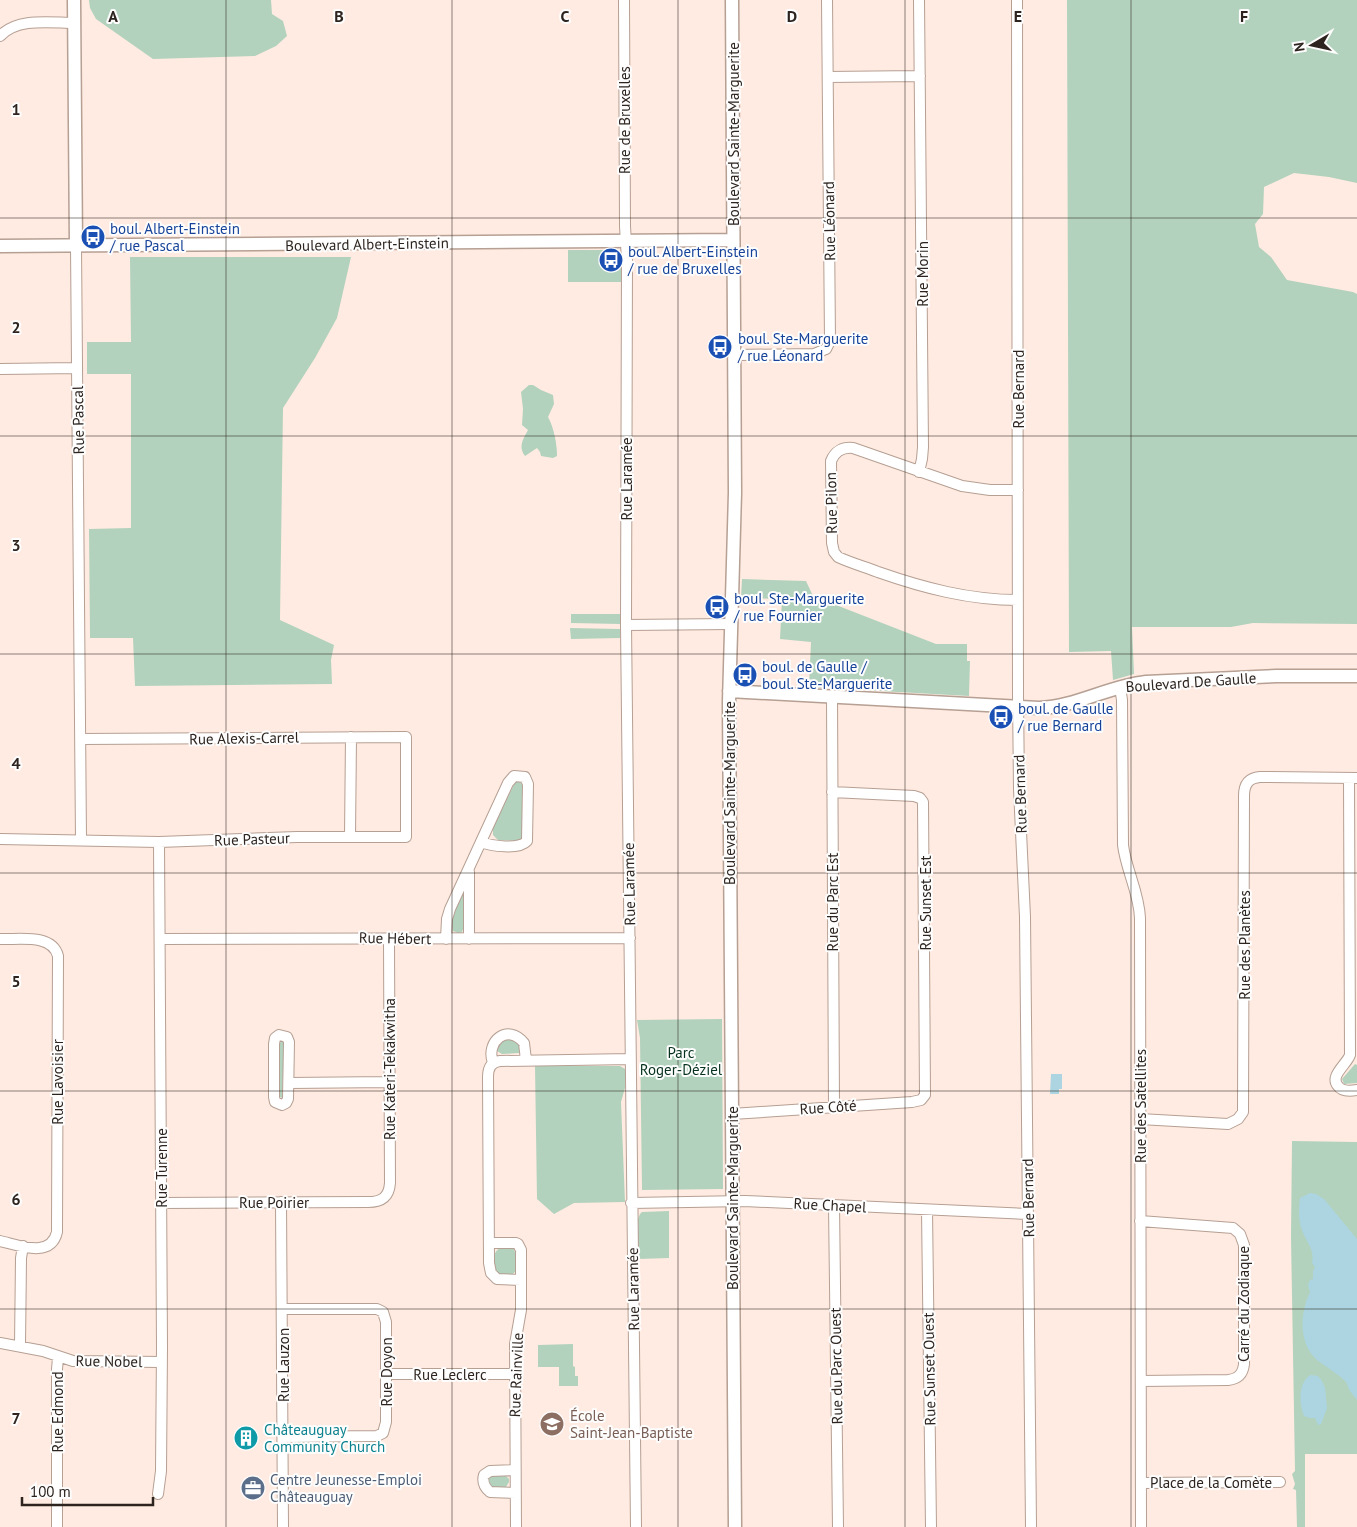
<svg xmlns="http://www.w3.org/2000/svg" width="1357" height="1527" font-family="'PT Sans',sans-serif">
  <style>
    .green { fill: #b2d2bd }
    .water { fill: #acd5e1 }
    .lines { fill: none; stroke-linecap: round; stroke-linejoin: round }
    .minor-casing { stroke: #b69f93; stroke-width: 12 }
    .tertiary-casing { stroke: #b69f93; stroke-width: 15 }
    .minor { stroke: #fff; stroke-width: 10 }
    .tertiary { stroke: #fff; stroke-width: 12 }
    .grid { fill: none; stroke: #2d241f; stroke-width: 1; stroke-opacity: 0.55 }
    .labels { text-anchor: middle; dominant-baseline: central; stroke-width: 4; stroke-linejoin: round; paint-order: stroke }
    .street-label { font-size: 15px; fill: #2d241f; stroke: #fdfdfd }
    .transit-label { font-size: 15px; fill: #164399; stroke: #fdfdfd; text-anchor: start }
    .park-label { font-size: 15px; fill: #07331e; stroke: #fdfdfd }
    .education-label { font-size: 15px; fill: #785e54; stroke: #fdfdfd; text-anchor: start }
    .culture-label { font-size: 15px; fill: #0d838f; stroke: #fdfdfd; text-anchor: start }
    .service-label { font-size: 15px; fill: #4e5e75; stroke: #fdfdfd; text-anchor: start }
    .grid-label { font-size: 16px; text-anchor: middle; font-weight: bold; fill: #2d241f; stroke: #fdfdfd; stroke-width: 4; stroke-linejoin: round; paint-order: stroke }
  </style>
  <rect width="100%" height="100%" fill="#ffebe1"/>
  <path class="green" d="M89 0H271L272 14 283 21 287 36 276 46 255 56 153 59 96 19 90 8Z
    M1067 0H1357V183L1329 177 1294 173 1264 187 1263 214 1255 224 1259 247 1271 257 1287 280 1353 292 1357 294V624L1253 623 1231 627H1132L1134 674 1113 680 1111 651 1069 652Z
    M568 250H612L621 260V282H568Z
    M130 257H351L337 318 315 358 283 408 280 620 334 645 331 660 332 684 135 686 133 638H90L89 529 131 528V374H87V342H131Z
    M529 385H533L541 390 553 395 554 404 548 417C554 428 557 444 557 456L553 458 541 456 540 452 537 448 525 456C518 447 523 439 528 430L522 425 523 409 521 392Z
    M742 579 806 581 813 596 936 644H967V661H970L969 696 809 687 811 642 780 639 782 599 741 598Z
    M571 614H620V624L571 623Z
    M570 628 620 629V638L571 639Z
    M515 782H520L523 785V839L520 841 498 840 493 835V828Z
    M462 893H464V927L462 932 458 933 453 931C449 917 457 905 462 893Z
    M722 1019 723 1189 642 1190 640 1038 637 1020Z
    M509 1038 519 1043 520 1051 519 1053 502 1054 497 1051V1048L500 1042Z
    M282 1041 284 1044 282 1098 279 1096 280 1043Z
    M1355 1064 1357 1065V1083L1344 1084 1342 1079Z
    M535 1066H620L625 1069V1088L621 1102 625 1202 574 1203 554 1214 537 1199Z
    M1292 1141 1357 1142V1454H1305V1527H1297L1296 1490 1293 1489 1295 1484 1292 1474 1295 1471 1291 1237Z
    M669 1211V1258L638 1259V1219L640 1214 642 1212Z
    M502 1247 513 1248C517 1254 520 1272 511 1275 508 1276 501 1275 498 1275 493 1266 490 1252 502 1247Z
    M573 1344V1366L575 1367V1376H578V1386H559V1367H538V1345Z
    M505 1475 509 1479V1482L506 1487 493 1488 489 1484 488 1480 491 1476Z"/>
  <path class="water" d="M1051 1074H1062V1089H1059V1094H1050Z
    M1310 1193 1316 1194 1324 1199 1357 1239V1400C1355 1397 1352 1394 1350 1391 1348 1388 1348 1384 1345 1381 1337 1373 1326 1367 1317 1360 1298 1343 1300 1313 1310 1292L1308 1285 1310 1280 1313 1279V1271L1315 1267 1312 1263C1315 1249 1306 1242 1302 1230 1298 1220 1299 1208 1300 1198Z
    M1311 1375 1318 1376 1322 1381 1325 1388 1327 1408 1321 1424 1318 1425 1315 1418H1310L1304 1416C1299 1404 1298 1381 1311 1375Z"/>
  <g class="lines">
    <defs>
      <path id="minor" d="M624 0 625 226 627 260 626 625 636 1527
        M1017 0 1018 696 1019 789 1025 917 1031 1527
        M0 36C18 17 51 23 75 23
        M828 77 920 76
        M76 246 81 840
        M734 355 814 354 826 349 830 341 827 0
        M0 369 77 368
        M919 472 922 459 923 447 919 0
        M1018 490H990L962 486 853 448C843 447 835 451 831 461L832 543 834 552 838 557C851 563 865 567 878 572 924 588 969 600 1018 600
        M626 625 731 624
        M1120 687 1122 700 1123 845C1126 870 1139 892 1140 918L1141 1527
        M832 696 834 1107
        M1349 778 1350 1055C1347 1064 1329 1076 1338 1086 1342 1092 1351 1091 1357 1090
        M350 837 351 737
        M0 839 159 842 297 837H406V737L81 739
        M469 872V939
        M0 939C18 940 52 933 58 956L57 1232C51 1259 18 1245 0 1241
        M160 939 630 938
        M446 939 447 919 450 909 508 783 514 776 525 777 528 784 527 841C519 850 491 846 481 842
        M279 1035 287 1037 289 1042 288 1099 286 1103 282 1105 275 1102 274 1097V1044L275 1038Z
        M493 1063C485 1041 508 1023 524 1043L526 1060
        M289 1083 389 1082
        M732 1114 912 1102 921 1100 925 1095 923 802 920 798 914 796 832 792
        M1140 1119 1228 1124 1238 1119 1243 1112 1244 796C1244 785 1248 778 1260 777L1357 778
        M281 1202 283 1527
        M161 1203 368 1202C382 1202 389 1197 390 1183L389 939
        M631 1203 745 1201 1028 1214
        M834 1205 838 1527
        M927 1210 931 1527
        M1140 1221 1233 1228 1240 1234 1244 1245V1364C1243 1374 1238 1379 1228 1380L1141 1381
        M490 1243H516L518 1244 521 1250V1310L515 1344 516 1527
        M521 1280 497 1279 491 1273 489 1263 488 1077C488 1068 491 1062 500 1061L631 1059
        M282 1309H377L383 1312 386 1322V1422L383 1433 377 1436 283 1437
        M0 1343 43 1351 73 1361 161 1362
        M20 1346 21 1258 23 1246
        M386 1374H514
        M515 1470 490 1471 484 1475C482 1482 484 1487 490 1492L515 1493
        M1141 1483 1280 1482
        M158 1494 161 1471 162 1347 159 842
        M57 1527V1369L58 1358"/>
      <path id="tertiary" d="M74 0 76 246
        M732 0 735 493 729 702 735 1527
        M0 246 733 240
        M729 691 1039 708C1075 707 1109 686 1146 682L1277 676H1357"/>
    </defs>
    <use href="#minor" class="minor-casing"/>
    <use href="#tertiary" class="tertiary-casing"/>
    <use href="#minor" class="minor"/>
    <use href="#tertiary" class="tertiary"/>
  </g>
  <path class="grid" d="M226 0V1527M452 0V1527M678 0V1527M905 0V1527M1131 0V1527M0 218H1357M0 436H1357M0 654H1357M0 873H1357M0 1091H1357M0 1309H1357"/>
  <defs>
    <symbol id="bus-disc" viewBox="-11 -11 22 22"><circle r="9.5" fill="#1a4fb4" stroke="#fdfdfd"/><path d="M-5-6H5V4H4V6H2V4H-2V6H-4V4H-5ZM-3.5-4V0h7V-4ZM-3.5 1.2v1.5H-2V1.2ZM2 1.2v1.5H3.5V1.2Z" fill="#fff"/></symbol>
    <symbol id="school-disc" viewBox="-11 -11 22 22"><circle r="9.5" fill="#8d6e63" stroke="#fdfdfd"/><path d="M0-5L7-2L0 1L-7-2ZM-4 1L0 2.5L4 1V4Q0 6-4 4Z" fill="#fff"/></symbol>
    <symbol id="building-disc" viewBox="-11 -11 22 22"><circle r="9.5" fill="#0f9aa8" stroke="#fdfdfd"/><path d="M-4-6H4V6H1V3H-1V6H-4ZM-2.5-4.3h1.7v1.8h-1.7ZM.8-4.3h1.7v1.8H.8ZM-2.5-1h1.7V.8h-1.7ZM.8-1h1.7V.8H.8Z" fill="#fff"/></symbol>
    <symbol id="office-disc" viewBox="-11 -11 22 22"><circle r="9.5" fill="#5c6f8a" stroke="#fdfdfd"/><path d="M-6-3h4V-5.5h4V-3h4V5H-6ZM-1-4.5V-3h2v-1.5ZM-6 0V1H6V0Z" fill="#fff"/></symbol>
  </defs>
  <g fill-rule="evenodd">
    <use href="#bus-disc" x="79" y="223" width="28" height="28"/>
    <use href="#bus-disc" x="597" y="246" width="28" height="28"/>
    <use href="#bus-disc" x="706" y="333" width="28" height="28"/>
    <use href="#bus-disc" x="703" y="593" width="28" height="28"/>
    <use href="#bus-disc" x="731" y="661" width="28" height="28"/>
    <use href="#bus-disc" x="987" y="703" width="28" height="28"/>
    <use href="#school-disc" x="538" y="1410" width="28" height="28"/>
    <use href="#building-disc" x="232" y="1424" width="28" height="28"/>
    <use href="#office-disc" x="239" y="1474" width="28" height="28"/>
  </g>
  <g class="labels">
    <g class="street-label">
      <text transform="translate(624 120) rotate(-90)">Rue de Bruxelles</text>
      <text transform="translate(733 134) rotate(-90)">Boulevard Sainte-Marguerite</text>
      <text transform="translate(829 221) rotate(-91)">Rue Léonard</text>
      <text transform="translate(367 244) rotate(-1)">Boulevard Albert-Einstein</text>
      <text transform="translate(922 274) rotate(-90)">Rue Morin</text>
      <text transform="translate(1018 389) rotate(-90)">Rue Bernard</text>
      <text transform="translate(78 420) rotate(-91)">Rue Pascal</text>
      <text transform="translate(626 479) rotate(-90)">Rue Laramée</text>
      <text transform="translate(831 503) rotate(-91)">Rue Pilon</text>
      <text transform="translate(1191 682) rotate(-4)">Boulevard De Gaulle</text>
      <text transform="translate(244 738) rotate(-1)">Rue Alexis-Carrel</text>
      <text transform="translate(729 793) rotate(-90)">Boulevard Sainte-Marguerite</text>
      <text transform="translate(1020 794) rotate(-92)">Rue Bernard</text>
      <text transform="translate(252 839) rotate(-2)">Rue Pasteur</text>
      <text transform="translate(629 884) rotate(-91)">Rue Laramée</text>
      <text transform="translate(832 902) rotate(-90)">Rue du Parc Est</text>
      <text transform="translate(925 903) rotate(-90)">Rue Sunset Est</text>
      <text transform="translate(395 938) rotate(1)">Rue Hébert</text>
      <text transform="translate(1244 945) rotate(-90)">Rue des Planètes</text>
      <text transform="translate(389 1069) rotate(-90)">Rue Kateri-Tekakwitha</text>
      <text transform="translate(57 1082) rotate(-90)">Rue Lavoisier</text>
      <text transform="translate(1140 1106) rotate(-90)">Rue des Satellites</text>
      <text transform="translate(828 1107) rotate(-4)">Rue Côté</text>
      <text transform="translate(161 1168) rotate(-90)">Rue Turenne</text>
      <text transform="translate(732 1198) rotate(-90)">Boulevard Sainte-Marguerite</text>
      <text transform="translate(1028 1198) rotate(-91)">Rue Bernard</text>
      <text x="274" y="1202">Rue Poirier</text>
      <text transform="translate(830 1205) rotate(3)">Rue Chapel</text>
      <text transform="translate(633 1289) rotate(-91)">Rue Laramée</text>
      <text transform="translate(1243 1304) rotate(-90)">Carré du Zodiaque</text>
      <text transform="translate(109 1361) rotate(1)">Rue Nobel</text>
      <text transform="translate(283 1365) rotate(-90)">Rue Lauzon</text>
      <text transform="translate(836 1366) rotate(-91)">Rue du Parc Ouest</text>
      <text transform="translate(929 1369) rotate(-91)">Rue Sunset Ouest</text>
      <text transform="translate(386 1372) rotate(-90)">Rue Doyon</text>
      <text x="450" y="1374">Rue Leclerc</text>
      <text transform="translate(516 1375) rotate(-88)">Rue Rainville</text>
      <text transform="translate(57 1412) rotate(-90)">Rue Edmond</text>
      <text x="1211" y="1482">Place de la Comète</text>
    </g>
    <g class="transit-label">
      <text x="110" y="228">boul. Albert-Einstein<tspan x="110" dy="17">/ rue Pascal</tspan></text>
      <text x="628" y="251">boul. Albert-Einstein<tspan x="628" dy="17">/ rue de Bruxelles</tspan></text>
      <text x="738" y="338">boul. Ste-Marguerite<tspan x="738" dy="17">/ rue Léonard</tspan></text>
      <text x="734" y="598">boul. Ste-Marguerite<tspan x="734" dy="17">/ rue Fournier</tspan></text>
      <text x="762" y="666">boul. de Gaulle /<tspan x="762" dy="17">boul. Ste-Marguerite</tspan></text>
      <text x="1018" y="708">boul. de Gaulle<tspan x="1018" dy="17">/ rue Bernard</tspan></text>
    </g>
    <g class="park-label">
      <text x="681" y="1052">Parc<tspan x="681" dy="17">Roger-Déziel</tspan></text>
    </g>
    <g class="education-label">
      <text x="570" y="1415">École<tspan x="570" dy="17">Saint-Jean-Baptiste</tspan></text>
    </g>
    <g class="culture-label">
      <text x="264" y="1429">Châteauguay<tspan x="264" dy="17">Community Church</tspan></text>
    </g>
    <g class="service-label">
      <text x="270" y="1479">Centre Jeunesse-Emploi<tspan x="270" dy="17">Châteauguay</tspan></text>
    </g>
  </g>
  <g class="grid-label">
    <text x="113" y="22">A</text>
    <text x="339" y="22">B</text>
    <text x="565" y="22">C</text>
    <text x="792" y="22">D</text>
    <text x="1018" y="22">E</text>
    <text x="1244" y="22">F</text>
    <text x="16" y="115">1</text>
    <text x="16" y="333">2</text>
    <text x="16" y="551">3</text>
    <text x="16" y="769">4</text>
    <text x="16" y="987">5</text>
    <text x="16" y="1205">6</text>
    <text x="16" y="1424">7</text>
  </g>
  <g transform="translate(1312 45) rotate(261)" stroke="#fdfdfd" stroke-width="4" paint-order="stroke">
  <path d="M0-4L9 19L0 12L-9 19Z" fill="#2d241f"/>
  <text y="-8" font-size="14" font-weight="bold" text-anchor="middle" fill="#2d241f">N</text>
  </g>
  <path d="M22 1497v8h131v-8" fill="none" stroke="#2d241f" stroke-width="2.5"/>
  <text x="30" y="1497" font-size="15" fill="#2d241f" stroke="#fdfdfd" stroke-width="4" paint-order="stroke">100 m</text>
</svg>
